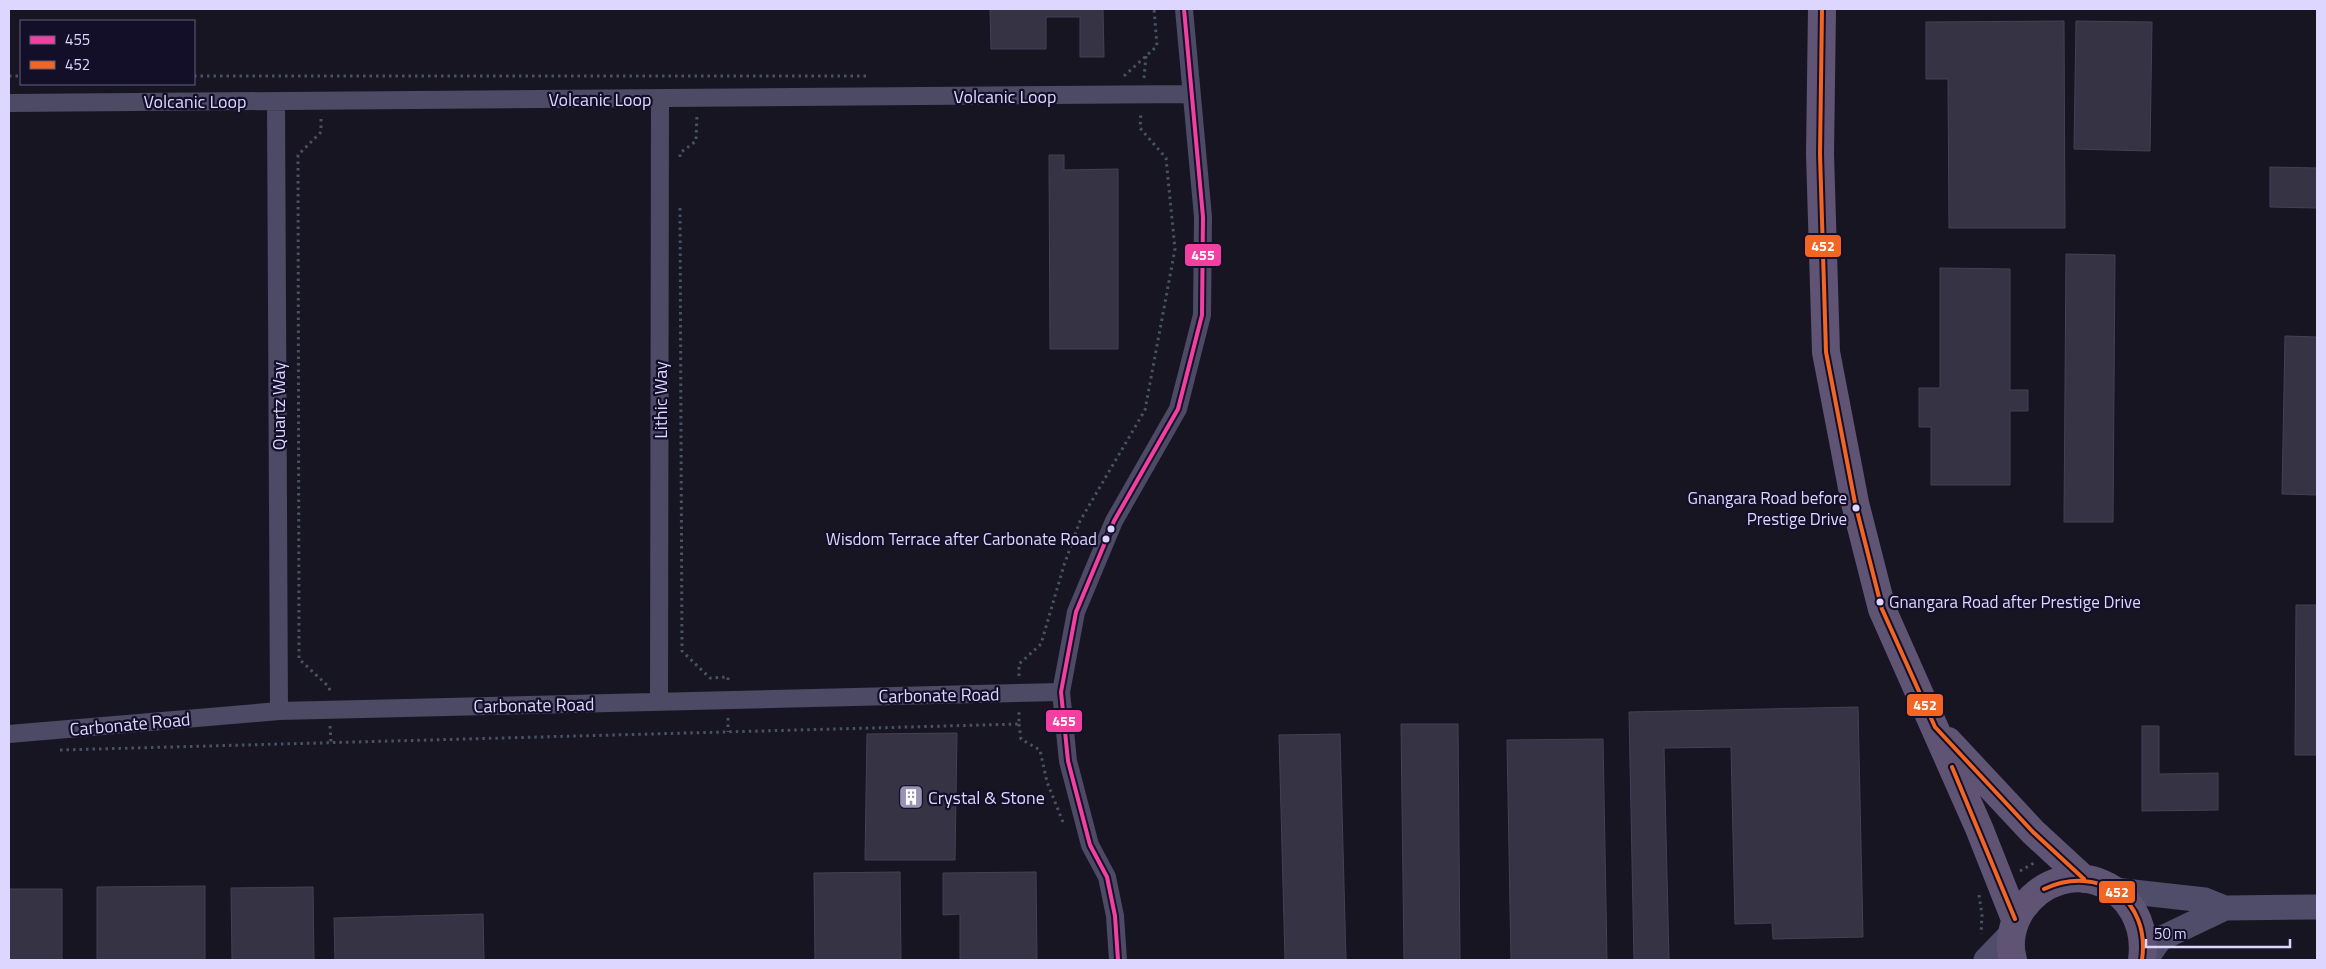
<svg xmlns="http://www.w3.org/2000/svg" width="2326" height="969" font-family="'Titillium Web',sans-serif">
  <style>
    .building { fill: #363345; stroke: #454056 }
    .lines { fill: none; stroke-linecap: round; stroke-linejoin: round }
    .path { stroke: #465364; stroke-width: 3; stroke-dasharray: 2.5 4; stroke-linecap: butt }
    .street { stroke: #4c4a64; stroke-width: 18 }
    .secondary { stroke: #4f4d6a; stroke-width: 25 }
    .primary { stroke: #605475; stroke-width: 28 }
    .bus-1-casing { stroke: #140f29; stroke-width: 8 }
    .bus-2-casing { stroke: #140f29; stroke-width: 8 }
    .bus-1 { stroke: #f240a1; stroke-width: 4 }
    .bus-2 { stroke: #f26522; stroke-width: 4 }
    .bus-dot { fill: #ddd7ff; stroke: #140f29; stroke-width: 2 }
    .labels { text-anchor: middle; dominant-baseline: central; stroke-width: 4.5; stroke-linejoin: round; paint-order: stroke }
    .bus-label { font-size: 17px; fill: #ddd7ff; stroke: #140f29; text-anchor: end }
    .street-label { font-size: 18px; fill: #ddd7ff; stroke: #140f29 }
    .poi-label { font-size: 18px; fill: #ddd7ff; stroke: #140f29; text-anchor: start }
    .line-badge { stroke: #140f29; stroke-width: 2 }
    .badge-label { font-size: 14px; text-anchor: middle; font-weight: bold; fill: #fff }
  </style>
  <rect width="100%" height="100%" fill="#181523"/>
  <path class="building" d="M990 9H1103L1104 57H1080V17H1046V49H991Z
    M2064 21 2065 228H1949L1948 79H1926V22Z
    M2076 21 2152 22 2150 151 2074 149Z
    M1049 155H1064V170L1118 169V349H1050Z
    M2270 167 2317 168V208L2270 207Z
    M2066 254 2115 255 2113 522H2064Z
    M1940 268 2010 269V390H2028V411H2010V485H1931V427H1919V388H1940Z
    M2285 336 2317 337V495L2282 494Z
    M2296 605H2317V755H2295Z
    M1858 707 1863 937 1773 939 1772 923 1735 924 1731 747 1664 748 1669 960H1634L1629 712Z
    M1401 724H1458L1460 960H1404Z
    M2142 726H2159V774L2218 773V810L2142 811Z
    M957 733 955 860H865L867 734Z
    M1340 734 1346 960H1285L1279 735Z
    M1603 739 1607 960H1511L1507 740Z
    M900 872 901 960H815L814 873Z
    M1036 872 1037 960H960V914L943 915V873Z
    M205 886V960H97V887Z
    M313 887 314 960H232L231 888Z
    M9 889H62V960H9Z
    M483 914 484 960H335L334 918Z"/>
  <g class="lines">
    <path class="path" d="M9 76H21
      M194 76H866
      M1124 76 1157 46 1154 9
      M1144 78 1146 56
      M321 119V132L298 155 299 659 329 687 330 692
      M680 157V153L696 141 697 114
      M680 208 682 651 710 678 728 677V684
      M1019 676V664L1041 644 1064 565 1080 521 1145 410 1175 249 1166 158 1140 128 1141 112
      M728 718V732
      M1019 724 1021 739 1040 750 1047 782 1063 822
      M330 726 331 743
      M60 750 1019 724V710
      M2020 871 2034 863
      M1979 895 1982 915 1981 934"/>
    <path class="street" d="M276 101 279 711
      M9 103 1191 94
      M659 702 660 98
      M9 734 279 711 1061 692
      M1118 960 1115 916 1107 877 1090 845 1068 761 1061 692 1076 612 1114 521 1178 409 1202 315 1203 217 1184 9"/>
    <path class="secondary" d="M2115 890 2205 900 2225 908 2317 907
      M1986 960 2013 932
      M2145 960 2160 939 2225 908"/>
    <path class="primary" d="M1822 9 1820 154 1826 352 1855 503 1882 609 1979 828 2015 919
      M1948 741 2033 832 2084 879
      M2013 960C2008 943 2012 924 2022 909 2066 848 2152 885 2142 960"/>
    <defs>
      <path id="bus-1" d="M1118 960 1115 916 1107 877 1090 845 1068 761 1061 692 1076 612 1114 521 1178 409 1202 315 1203 217 1184 9"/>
      <path id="bus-2" d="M1822 9 1820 154 1826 352 1855 503 1882 609 1935 727 2033 832 2084 879
        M1952 767 2015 919
        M2044 889C2098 864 2151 899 2142 960"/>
    </defs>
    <use href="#bus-1" class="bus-1-casing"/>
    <use href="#bus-2" class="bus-2-casing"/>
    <use href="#bus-1" class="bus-1"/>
    <use href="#bus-2" class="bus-2"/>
  </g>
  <defs>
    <symbol id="building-square" viewBox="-11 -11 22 22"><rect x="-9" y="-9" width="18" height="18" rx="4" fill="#9893b2" stroke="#140f29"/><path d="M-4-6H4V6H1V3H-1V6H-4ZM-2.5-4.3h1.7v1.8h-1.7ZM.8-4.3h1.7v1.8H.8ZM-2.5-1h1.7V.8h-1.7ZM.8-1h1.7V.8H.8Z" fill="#fff"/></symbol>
  </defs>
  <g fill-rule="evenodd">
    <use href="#building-square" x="897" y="783" width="28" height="28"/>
  </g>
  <g class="bus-dot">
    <circle cx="1856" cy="508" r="4.5"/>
    <circle cx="1111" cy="529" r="4.5"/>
    <circle cx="1106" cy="539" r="4.5"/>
    <circle cx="1880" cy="602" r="4.5"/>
  </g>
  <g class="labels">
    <g class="bus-label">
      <text x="1847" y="498">Gnangara Road before<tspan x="1847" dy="21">Prestige Drive</tspan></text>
      <text x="1097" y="539">Wisdom Terrace after Carbonate Road</text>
      <text x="1889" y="602" text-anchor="start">Gnangara Road after Prestige Drive</text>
    </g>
    <g class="street-label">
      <text x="1005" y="96">Volcanic Loop</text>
      <text x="600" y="99">Volcanic Loop</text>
      <text x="195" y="101">Volcanic Loop</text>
      <text transform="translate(660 400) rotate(-90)">Lithic Way</text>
      <text transform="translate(278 406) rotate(-90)">Quartz Way</text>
      <text transform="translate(939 695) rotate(-1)">Carbonate Road</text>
      <text transform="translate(534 705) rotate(-1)">Carbonate Road</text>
      <text transform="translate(130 724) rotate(-5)">Carbonate Road</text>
    </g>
    <g class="poi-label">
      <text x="928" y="797">Crystal &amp; Stone</text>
    </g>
  </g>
  <g class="line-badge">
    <rect x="1804" y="234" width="38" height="24" rx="5" fill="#f26522"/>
    <rect x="1184" y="243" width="38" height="24" rx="5" fill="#f240a1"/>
    <rect x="1906" y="693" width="38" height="24" rx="5" fill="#f26522"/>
    <rect x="1045" y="709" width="38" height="24" rx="5" fill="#f240a1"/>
    <rect x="2098" y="880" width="38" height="24" rx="5" fill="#f26522"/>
  </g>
  <g class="badge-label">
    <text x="1823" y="251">452</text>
    <text x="1203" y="260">455</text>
    <text x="1925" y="710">452</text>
    <text x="1064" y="726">455</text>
    <text x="2117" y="897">452</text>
  </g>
  <rect width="2326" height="969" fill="none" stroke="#ddd7ff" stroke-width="20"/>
  <rect x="20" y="20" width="175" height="65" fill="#140f29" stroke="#645f7f"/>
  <rect x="30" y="36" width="25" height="8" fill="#f240a1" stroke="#645f7f"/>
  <text x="65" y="45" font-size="15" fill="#ddd7ff">455</text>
  <rect x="30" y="61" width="25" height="8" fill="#f26522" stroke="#645f7f"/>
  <text x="65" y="70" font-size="15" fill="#ddd7ff">452</text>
  <path d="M2146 939v8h144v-8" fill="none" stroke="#ddd7ff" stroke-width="2.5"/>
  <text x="2154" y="939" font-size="15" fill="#ddd7ff" stroke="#140f29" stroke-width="4" paint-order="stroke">50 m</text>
</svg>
